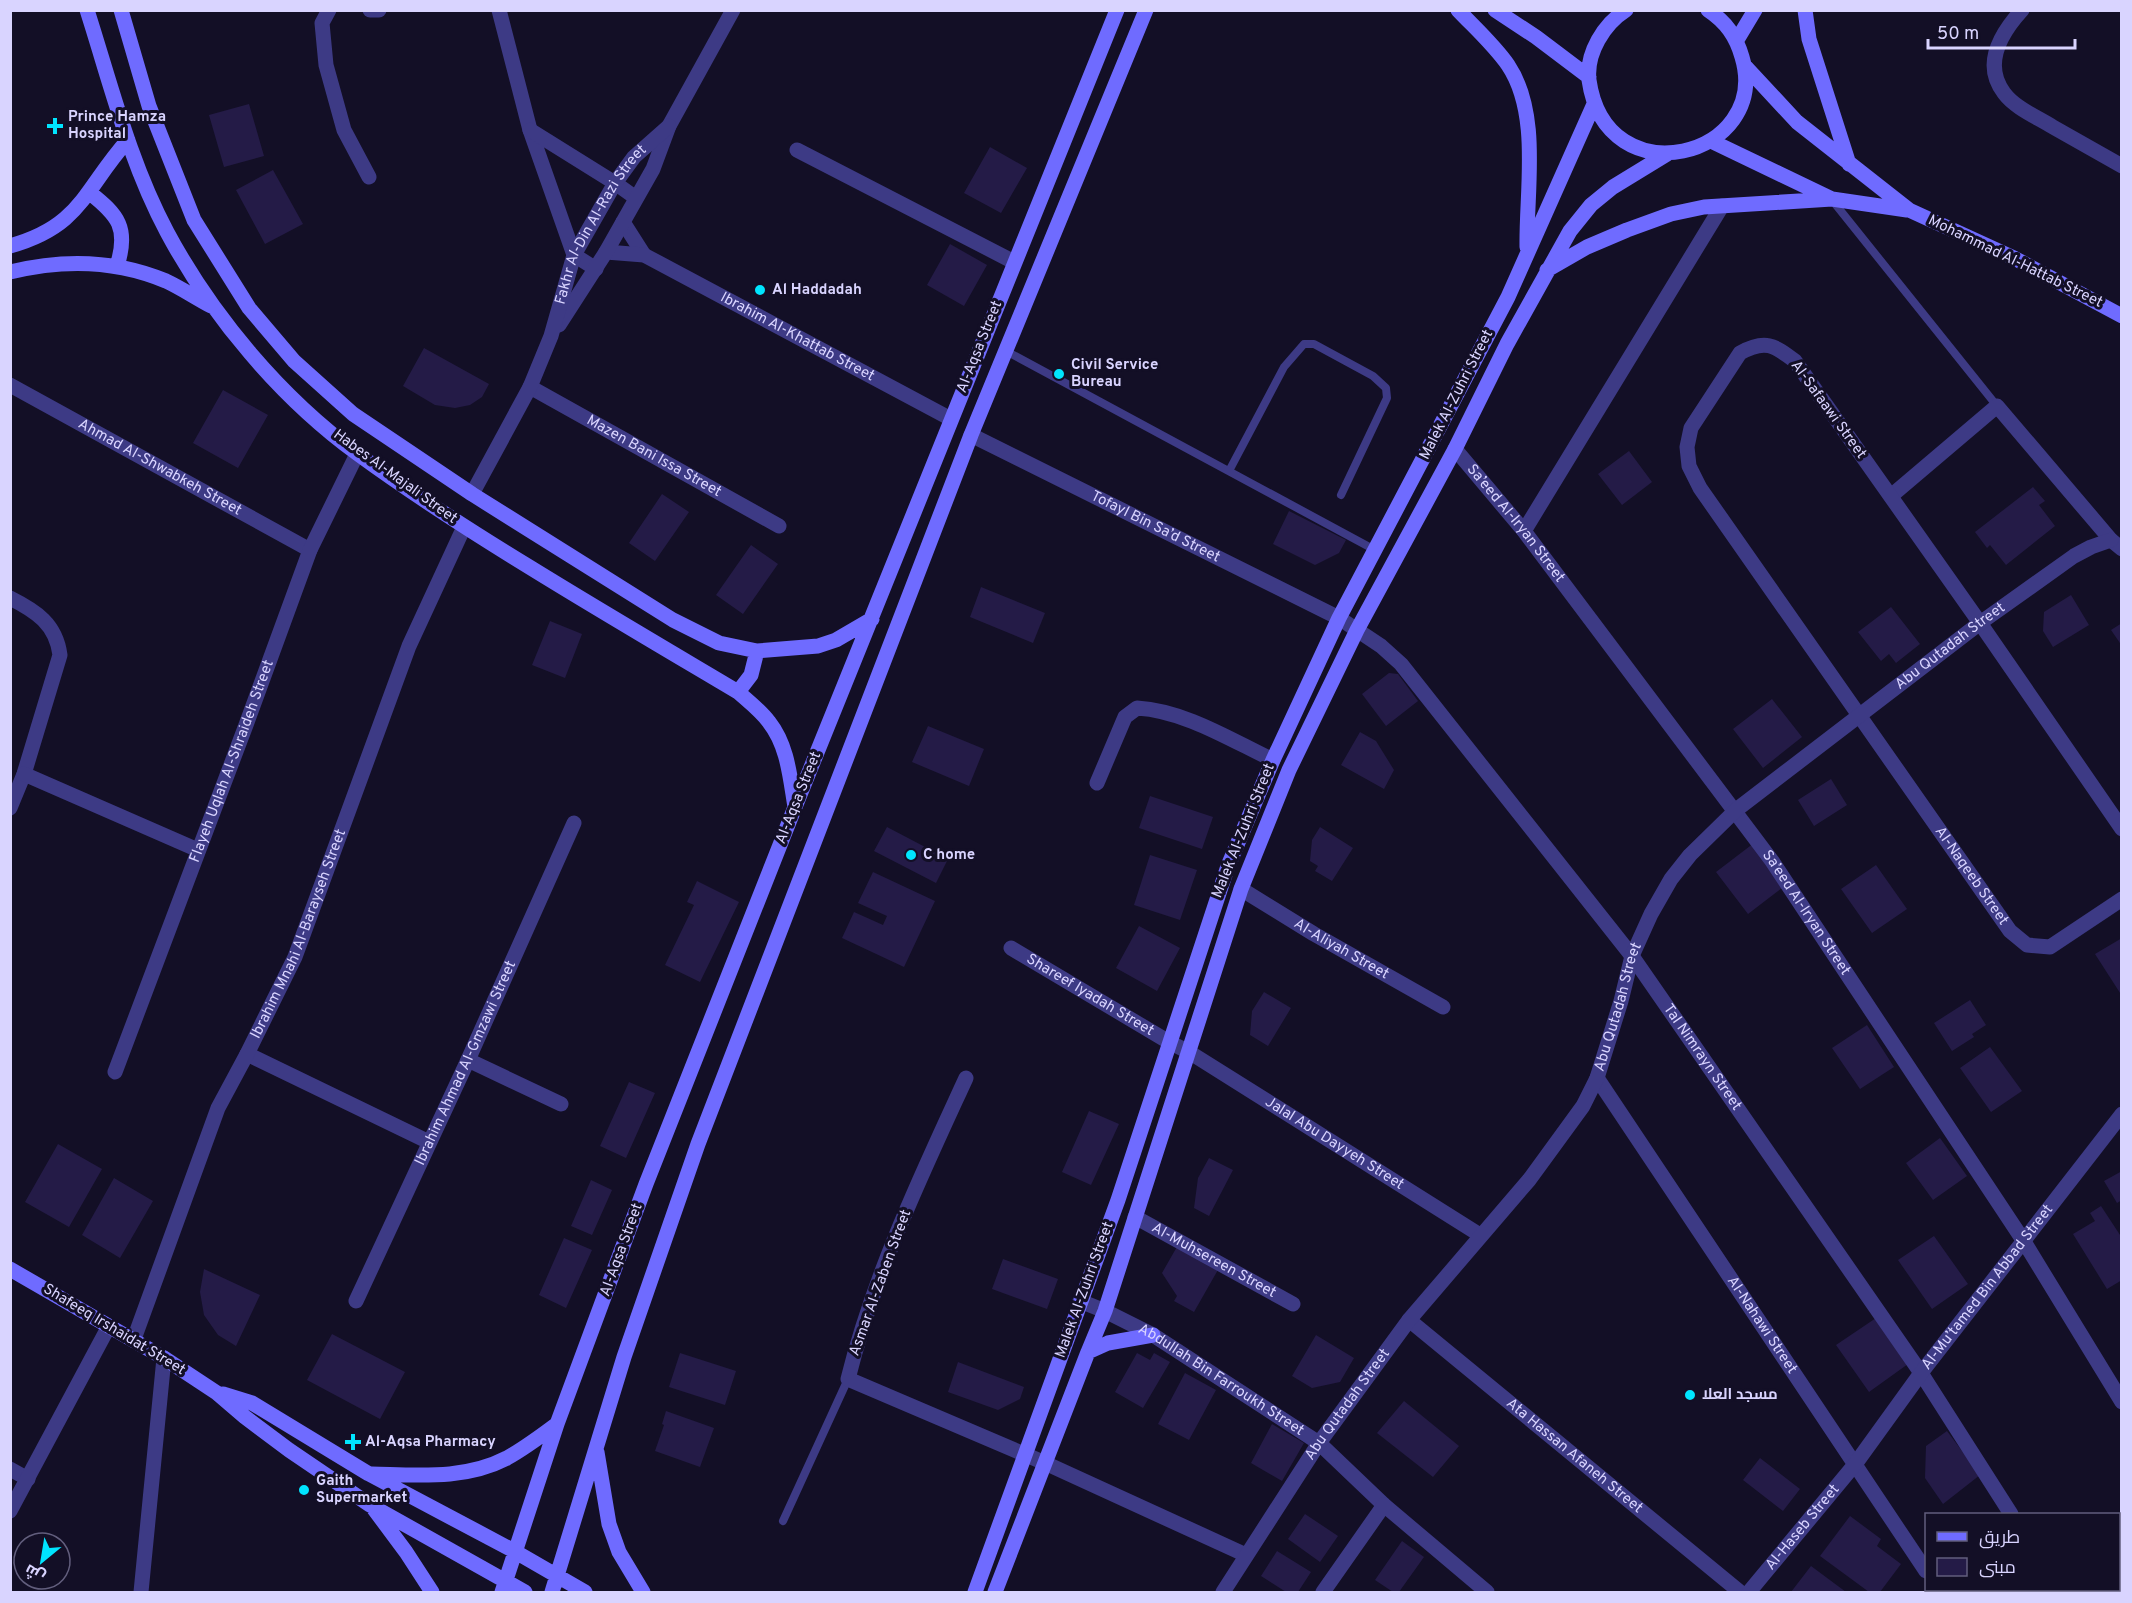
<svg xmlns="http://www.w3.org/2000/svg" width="2132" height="1603" font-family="Overpass,Cairo,sans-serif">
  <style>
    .building { fill: #241b47 }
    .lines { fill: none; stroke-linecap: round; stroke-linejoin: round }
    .lane { stroke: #3d3a85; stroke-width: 8 }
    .street { stroke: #3d3a85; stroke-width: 15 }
    .secondary { stroke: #6f6bff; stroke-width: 15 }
    .poi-dot { fill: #00e5ff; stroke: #130f26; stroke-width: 2 }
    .labels { text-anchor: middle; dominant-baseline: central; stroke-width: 6; stroke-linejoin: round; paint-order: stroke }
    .poi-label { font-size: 15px; font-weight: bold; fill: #d9d4ff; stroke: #130f26; text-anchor: start }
    .street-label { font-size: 15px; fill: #d9d4ff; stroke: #130f26 }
  </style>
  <rect width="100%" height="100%" fill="#130f26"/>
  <path class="building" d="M249 104 264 156 224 167 209 115Z
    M990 147 1027 168 1001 213 964 193Z
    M273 170 303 224 265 244 236 190Z
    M950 244 987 265 964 306 927 285Z
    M424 348 489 384 482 397 470 405 455 408 435 405 403 386Z
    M223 390 268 415 238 468 193 443Z
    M1629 451 1652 482 1622 505 1598 474Z
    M2033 487 2045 501 2039 505 2055 526 2006 565 1990 545 1987 548 1975 532Z
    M662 494 689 512 655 561 629 543Z
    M1289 511 1346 540 1339 553 1315 565 1273 544Z
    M751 545 778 564 743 614 716 595Z
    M981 587 1045 613 1033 643 970 617Z
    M2071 595 2089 625 2053 647 2043 631 2044 612Z
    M1891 607 1920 644 1896 663 1889 654 1881 661 1858 632Z
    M550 621 582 634 565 678 532 665Z
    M2122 623V646L2111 630Z
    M1389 673 1398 674 1418 701 1386 726 1362 694Z
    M1772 699 1802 737 1763 768 1733 729Z
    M928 726 984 749 969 786 912 762Z
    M1360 732 1376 741 1394 770 1384 789 1341 765Z
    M1831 779 1847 805 1814 826 1798 800Z
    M1150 796 1213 817 1202 849 1139 828Z
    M887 827 948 859 936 883 874 851Z
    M1320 827 1353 848 1332 881 1315 871 1318 866 1310 861 1312 840Z
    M1754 843 1786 885 1748 914 1716 872Z
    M1150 855 1197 870 1180 920 1134 905Z
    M1876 865 1907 909 1872 933 1841 889Z
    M873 872 935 901 904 967 842 938 854 912 883 925 887 916 858 903Z
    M697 881 739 902 700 982 665 965 694 905 687 902Z
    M1139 926 1180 948 1157 991 1116 968Z
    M2122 938V996L2095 954Z
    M1264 992 1291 1008 1268 1046 1250 1035 1252 1011Z
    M1970 1000 1986 1025 1972 1034 1974 1037 1952 1051 1934 1023Z
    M1867 1025 1894 1067 1860 1089 1832 1048Z
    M1990 1047 2022 1091 1991 1112 1960 1068Z
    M629 1082 655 1093 626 1158 600 1146Z
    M1089 1111 1119 1124 1091 1185 1062 1172Z
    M1940 1138 1967 1176 1933 1200 1906 1163Z
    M58 1144 102 1169 69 1227 25 1202Z
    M1209 1158 1233 1170 1209 1216 1194 1208 1198 1178Z
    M2122 1171V1200L2117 1203 2104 1181Z
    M114 1178 153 1201 120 1258 82 1235Z
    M591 1180 612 1190 592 1235 571 1226Z
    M2101 1206 2122 1238V1280L2107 1289 2073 1234 2095 1221 2090 1213Z
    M1934 1236 1968 1284 1932 1309 1898 1260Z
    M564 1238 592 1250 566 1308 539 1295Z
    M1178 1245 1219 1268 1194 1312 1174 1301 1177 1296 1162 1273Z
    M1003 1259 1058 1279 1047 1309 992 1289Z
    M204 1269 260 1295 236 1346 218 1335 204 1315 200 1292Z
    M1876 1318 1908 1364 1869 1392 1836 1345Z
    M332 1334 405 1372 380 1419 307 1380Z
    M1316 1335 1354 1358 1340 1382 1312 1388 1292 1376Z
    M680 1353 736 1371 725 1405 669 1387Z
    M1137 1353 1150 1360 1154 1353 1170 1362 1143 1408 1115 1392Z
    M958 1362 1024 1387 1020 1399 998 1410 948 1392Z
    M1185 1373 1216 1390 1189 1440 1158 1424Z
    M1404 1401 1459 1446 1433 1477 1377 1433Z
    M666 1411 714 1428 700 1467 655 1451 664 1425 662 1424Z
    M1272 1424 1304 1443 1282 1481 1251 1463Z
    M1947 1431 1980 1475 1943 1504 1925 1478 1926 1446Z
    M1760 1458 1800 1489 1783 1511 1743 1480Z
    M1305 1514 1338 1536 1320 1562 1288 1539Z
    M1850 1516 1881 1539 1877 1546 1901 1564 1880 1592H1869L1820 1556Z
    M1402 1541 1424 1557 1399 1592H1393L1375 1580Z
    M1277 1551 1311 1572 1298 1592H1286L1261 1576Z
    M1811 1566 1846 1592H1791Z"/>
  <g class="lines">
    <path class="lane" d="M1832 200 1997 406
      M1006 351 1375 550
      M1229 471 1284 367 1304 344H1314L1373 376 1386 388 1387 398 1341 495
      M783 1521 848 1379"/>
    <g class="street">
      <path d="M329 10 322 23 326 65 344 130 369 177"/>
      <path d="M370 10H379"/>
      <path d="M499 10 530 130 574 255 596 269"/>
      <path d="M2022 10C2001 33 1982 64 2004 93 2015 108 2037 117 2053 127 2076 140 2099 153 2122 166"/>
      <path d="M530 130 615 183 636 198"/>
      <path d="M797 150 1014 262"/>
      <path d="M623 222 644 255"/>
      <path id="s1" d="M606 252 644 255 951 419"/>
      <path d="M559 325 606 252 653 169 669 126 733 10"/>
      <path id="s2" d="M10 385 310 550"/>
      <path id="s3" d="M530 387 779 526"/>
      <path id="s4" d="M971 435 1339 618 1381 646 1401 664 1632 956 1921 1373 2011 1514"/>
      <path id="s5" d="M1455 449 1524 531 1772 861 2023 1240 2122 1402"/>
      <path id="s6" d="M472 494 530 387 551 336 574 255 615 183 634 157 669 126"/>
      <path d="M1891 496 1997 406 2111 540 2122 549"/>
      <path d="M1524 531 1722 206"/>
      <path d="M10 598C36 611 56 624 60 655L24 774 10 808"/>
      <path d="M24 774 198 850"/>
      <path d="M1097 783 1125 717 1137 708C1185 711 1229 739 1273 760"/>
      <path id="s7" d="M2122 829 1980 623 1795 361C1774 345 1765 339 1740 353L1691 428 1687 447 1689 466 1700 488 2010 931 2027 945 2050 947 2122 899"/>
      <path id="s8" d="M1241 889 1314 934 1443 1007"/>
      <path id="s9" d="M1011 948 1169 1042 1189 1052 1480 1235"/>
      <path d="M247 1054 429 1142"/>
      <path d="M468 1060 561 1104"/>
      <path id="s10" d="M115 1072 246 725 310 550 357 454"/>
      <path d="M966 1078C921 1176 874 1274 848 1379L1045 1463 1246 1555"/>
      <path id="s11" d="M1597 1078 1926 1571"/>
      <path id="s12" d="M1135 1217 1293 1304"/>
      <path id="s13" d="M356 1301 468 1060 574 823"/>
      <path id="s14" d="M1080 1301 1105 1311 1153 1335 1319 1443 1384 1505 1487 1592"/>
      <path id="s15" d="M1409 1320 1740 1592"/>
      <path id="s16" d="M134 1339 218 1108 247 1054 295 957 409 646 464 527"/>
      <path d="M10 1469 28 1479"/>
      <path d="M10 1511 109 1326"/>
      <path d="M1939 1590 1941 1592"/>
      <path d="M2059 1590 2061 1592"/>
      <path d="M141 1592 164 1358"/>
      <path id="s17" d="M1223 1592 1319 1443 1409 1320 1529 1180 1583 1106 1597 1078 1621 1001 1632 956 1651 914 1671 879 1690 855 1736 810 1980 623 2074 556 2091 547 2111 540"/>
      <path d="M1323 1592 1384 1505"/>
      <path id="s18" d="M1749 1592 1856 1463 1921 1373 2122 1114"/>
    </g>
    <path class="secondary" d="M87 10C111 85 130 163 167 232 212 316 281 398 358 454 414 495 472 532 531 568 599 610 669 651 738 692 748 701 760 710 769 722 788 746 790 778 795 807
      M121 10 149 106 194 220 249 308 294 361 353 414 472 494 673 620 719 643 757 651 818 646 836 640 872 619
      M1458 10C1475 28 1494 45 1508 65 1541 114 1526 191 1527 247
      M1495 10 1536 37 1589 77
      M1626 10C1604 24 1586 53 1589 80 1606 200 1772 157 1742 57 1736 36 1726 22 1708 10
      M1805 10 1809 39 1849 164
      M1737 40 1755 10
      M1745 66 1797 122 1909 210 2014 258 2122 316
      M1711 141 1832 199 1907 210
      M90 193C118 215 129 228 117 266
      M10 246C82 226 84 189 128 140
      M1547 270 1587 247 1627 230 1671 214 1704 207 1832 199
      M10 272C63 259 116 260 166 281 181 288 196 298 211 306
      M738 692 751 675 757 651
      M10 1269 164 1358 217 1393 245 1417 289 1450 370 1505 525 1592
      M1088 1352 1108 1343 1153 1335
      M223 1394 252 1403 369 1474 514 1551 585 1592
      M597 1452 609 1524 619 1552 643 1592
      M372 1474C418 1475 465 1480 507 1458 525 1448 541 1436 557 1424
      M374 1509 406 1552 432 1592
      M502 1592 557 1424 646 1184 795 807 1117 10
      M552 1592 624 1357 698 1144 971 435 1146 10
      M975 1592 1118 1200 1228 866 1273 760 1339 618 1508 297 1594 104
      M995 1592 1088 1352 1105 1311 1241 889 1289 770 1357 630 1455 449 1507 344 1570 231 1591 205 1613 187 1667 154"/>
  </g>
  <g class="poi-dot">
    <path d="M52 117h6v6h6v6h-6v6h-6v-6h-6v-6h6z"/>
    <circle cx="760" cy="290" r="6"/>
    <circle cx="1059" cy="374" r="6"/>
    <circle cx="911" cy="855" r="6"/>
    <circle cx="1690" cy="1395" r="6"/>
    <path d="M350 1433h6v6h6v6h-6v6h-6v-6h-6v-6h6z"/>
    <circle cx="304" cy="1490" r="6"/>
  </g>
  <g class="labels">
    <g class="poi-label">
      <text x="68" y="117">Prince Hamza<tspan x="68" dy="17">Hospital</tspan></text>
      <text x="772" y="290">Al Haddadah</text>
      <text x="1071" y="365">Civil Service<tspan x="1071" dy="17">Bureau</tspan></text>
      <text x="923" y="855">C home</text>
      <text x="1702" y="1395">مسجد العلا</text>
      <text x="365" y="1442">Al-Aqsa Pharmacy</text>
      <text x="316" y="1481">Gaith<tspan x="316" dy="17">Supermarket</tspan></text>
    </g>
    <g class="street-label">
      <text stroke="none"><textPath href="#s6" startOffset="300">Fakhr Al-Din Al-Razi Street</textPath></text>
      <text transform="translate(2015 262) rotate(26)">Mohammad Al-Hattab Street</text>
      <text stroke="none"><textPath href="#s1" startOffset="212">Ibrahim Al-Khattab Street</textPath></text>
      <text transform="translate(980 347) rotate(-68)">Al-Aqsa Street</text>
      <text transform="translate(1457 395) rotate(-63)">Malek Al-Zuhri Street</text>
      <text transform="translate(1828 410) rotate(54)">Al-Safaawi Street</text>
      <text stroke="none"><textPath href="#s3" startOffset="142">Mazen Bani Issa Street</textPath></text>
      <text stroke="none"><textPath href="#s2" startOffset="171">Ahmad Al-Shwabkeh Street</textPath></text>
      <text transform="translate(395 477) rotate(36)">Habes Al-Majali Street</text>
      <text stroke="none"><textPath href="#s5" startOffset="96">Sa’eed Al-Iryan Street</textPath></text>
      <text stroke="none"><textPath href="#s4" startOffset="206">Tofayl Bin Sa’d Street</textPath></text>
      <text stroke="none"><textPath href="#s17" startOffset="1215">Abu Qutadah Street</textPath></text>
      <text stroke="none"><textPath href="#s10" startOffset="332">Flayeh Uqlah Al-Shraideh Street</textPath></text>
      <text transform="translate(799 798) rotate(-68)">Al-Aqsa Street</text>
      <text transform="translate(1244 831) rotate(-68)">Malek Al-Zuhri Street</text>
      <text stroke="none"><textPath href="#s7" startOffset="1258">Al-Naqeeb Street</textPath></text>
      <text stroke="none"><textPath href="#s5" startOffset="582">Sa’eed Al-Iryan Street</textPath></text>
      <text stroke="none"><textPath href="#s16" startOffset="438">Ibrahim Mnahi Al-Barayseh Street</textPath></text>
      <text stroke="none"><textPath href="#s8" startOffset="117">Al-Aliyah Street</textPath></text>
      <text stroke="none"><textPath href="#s9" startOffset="92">Shareef Iyadah Street</textPath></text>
      <text stroke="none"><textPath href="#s17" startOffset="711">Abu Qutadah Street</textPath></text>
      <text stroke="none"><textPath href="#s4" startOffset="984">Tal Nimrayn Street</textPath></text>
      <text stroke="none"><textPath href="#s13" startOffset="262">Ibrahim Ahmad Al-Gmzawi Street</textPath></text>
      <text stroke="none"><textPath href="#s9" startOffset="378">Jalal Abu Dayyeh Street</textPath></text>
      <text transform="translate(622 1250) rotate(-70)">Al-Aqsa Street</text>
      <text stroke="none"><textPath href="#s12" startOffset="90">Al-Muhsereen Street</textPath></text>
      <text transform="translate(881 1283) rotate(-70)">Asmar Al-Zaben Street</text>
      <text stroke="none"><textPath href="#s18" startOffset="387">Al-Mu’tamed Bin Abbad Street</textPath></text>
      <text transform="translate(1085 1290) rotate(-70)">Malek Al-Zuhri Street</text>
      <text stroke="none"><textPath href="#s11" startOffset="297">Al-Nahawi Street</textPath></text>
      <text transform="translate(114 1330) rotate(31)">Shafeeq Irshaidat Street</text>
      <text stroke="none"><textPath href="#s14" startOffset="162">Abdullah Bin Farroukh Street</textPath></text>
      <text stroke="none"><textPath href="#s17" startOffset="225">Abu Qutadah Street</textPath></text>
      <text stroke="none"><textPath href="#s15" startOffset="214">Ata Hassan Afaneh Street</textPath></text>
      <text stroke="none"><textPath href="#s18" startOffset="84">Al-Haseb Street</textPath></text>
    </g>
  </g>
  <rect width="2132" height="1603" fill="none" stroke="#d9d4ff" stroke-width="24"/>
  <rect x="1925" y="1513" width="195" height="78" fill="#130f26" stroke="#625e7d" stroke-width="1.5"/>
  <rect x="1937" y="1532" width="30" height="9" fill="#6f6bff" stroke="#625e7d" stroke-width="1.5"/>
  <text x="1979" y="1543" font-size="18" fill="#d9d4ff">طريق</text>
  <rect x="1937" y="1558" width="30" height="18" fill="#241b47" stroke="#625e7d" stroke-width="1.5"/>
  <text x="1979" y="1573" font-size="18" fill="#d9d4ff">مبنى</text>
  <g transform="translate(42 1561) rotate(210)"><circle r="28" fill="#130f26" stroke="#625e7d" stroke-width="1.5"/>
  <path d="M0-4.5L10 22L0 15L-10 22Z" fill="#00e5ff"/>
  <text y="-9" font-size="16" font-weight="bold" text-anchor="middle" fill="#d9d4ff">ش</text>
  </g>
  <path d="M1928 39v9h147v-9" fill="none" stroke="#d9d4ff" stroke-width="3"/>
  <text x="1937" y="39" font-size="18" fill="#d9d4ff" stroke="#130f26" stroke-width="4.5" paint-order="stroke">50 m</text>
</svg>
